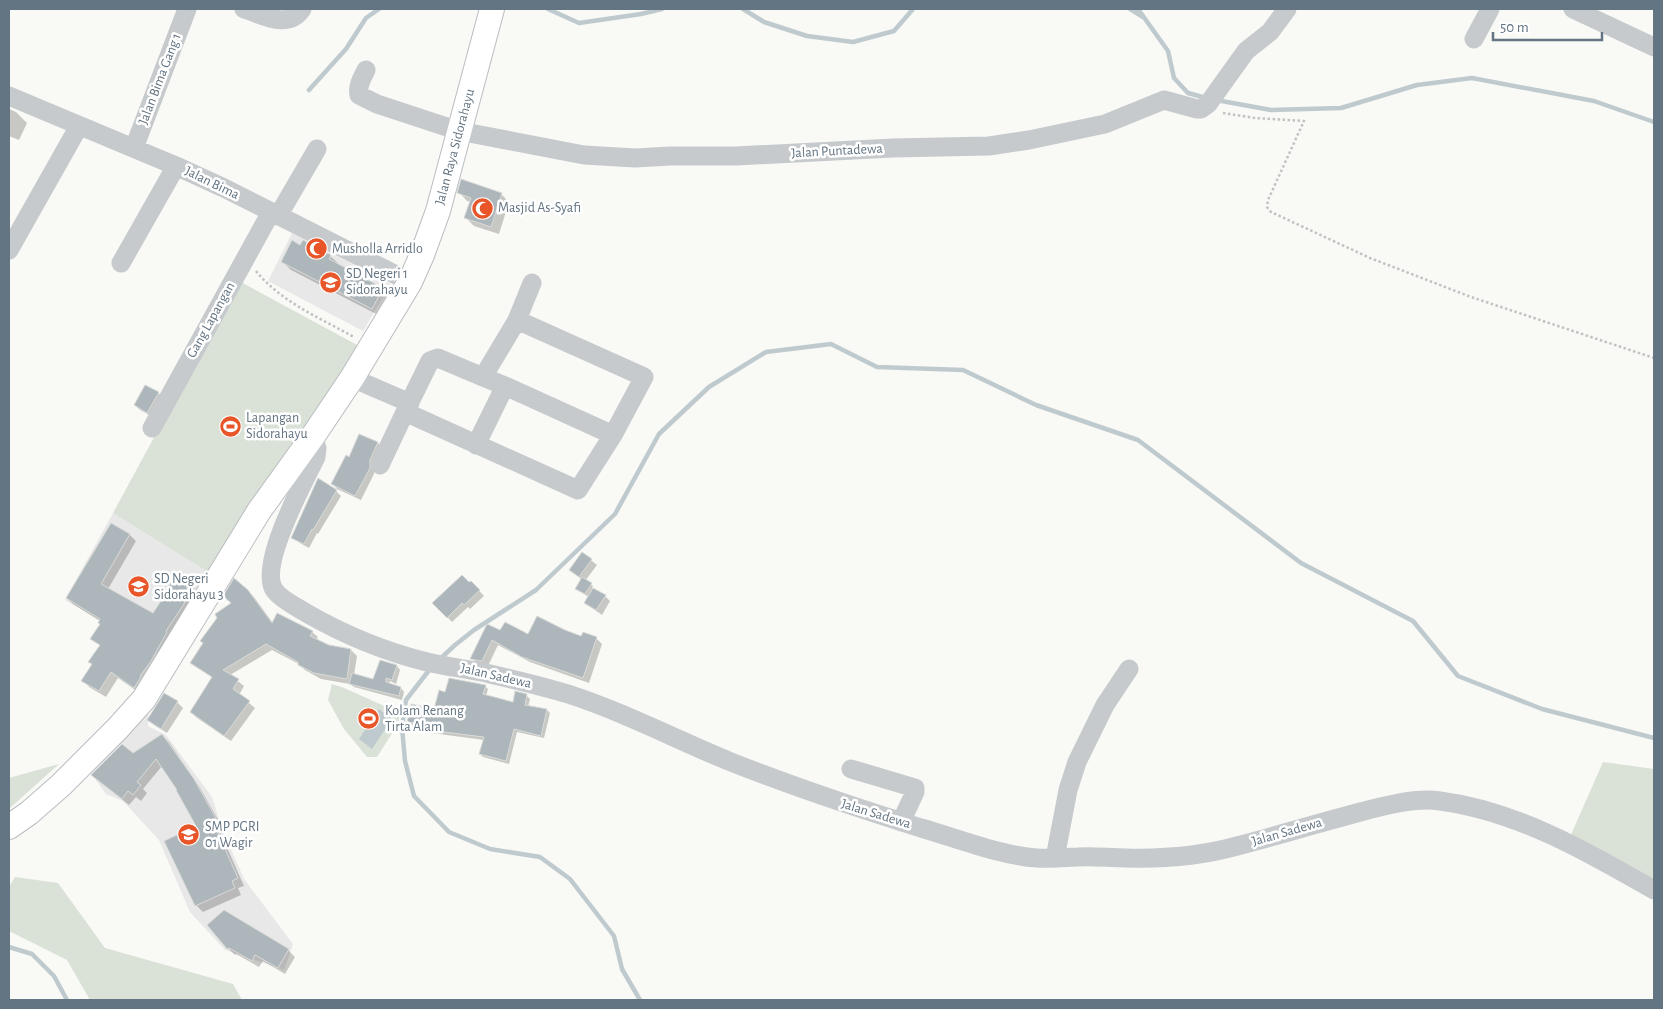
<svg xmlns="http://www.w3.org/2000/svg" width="1663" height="1009" font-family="'Alegreya Sans',sans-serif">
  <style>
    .built { fill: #e7e8e7 }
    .green { fill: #dae1d7 }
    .water { fill: #bfcace }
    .shadow { fill: #0003 }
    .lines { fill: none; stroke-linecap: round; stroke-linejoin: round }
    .stream { stroke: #bfcace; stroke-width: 4.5 }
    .building { fill: #adb6bb; stroke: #dadbd8 }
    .major-casing { stroke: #b9bdc1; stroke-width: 26 }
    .path { stroke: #c0c2c4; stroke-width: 2.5; stroke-dasharray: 2.5 2.5; stroke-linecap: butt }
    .minor { stroke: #c6cacd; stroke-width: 19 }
    .major { stroke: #fff; stroke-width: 24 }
    .labels { text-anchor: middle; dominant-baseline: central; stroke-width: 5; stroke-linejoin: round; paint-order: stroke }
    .street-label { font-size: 14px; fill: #637482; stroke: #fff }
    .poi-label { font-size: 14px; fill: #637482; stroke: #fff; text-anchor: start }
  </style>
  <rect width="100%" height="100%" fill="#f9f9f6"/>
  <path class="built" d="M292 233 391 284 363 331 268 281Z
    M113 513 211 574 163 656 65 600Z
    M149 710 148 726 166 735 212 797 222 829 244 879 293 944 284 970 225 950 190 912 159 840 123 801 106 794 90 772Z"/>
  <path class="green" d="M239 281 359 346 211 574 113 513Z
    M332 684 344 688 400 713 398 724 377 757H367L344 729 328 700Z
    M1603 762 1654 769V880L1570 837Z
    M59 764 9 809V778Z
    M15 877 58 883 105 948 233 984 242 1000H90L67 960 9 931V887Z"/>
  <path class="water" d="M379 709 392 719 372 749 359 739Z"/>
  <path class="shadow" d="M9 109 16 112 27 123 19 140 9 136Z
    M459 192 501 194 509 202 499 234 474 226 466 218 471 202 467 201Z
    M301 246 330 256 339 264 338 266 382 289 391 297 380 316 291 270 282 261Z
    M158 393 164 398 153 417 140 410 135 405Z
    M360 435 378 443 383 448 375 466 374 474 361 500 337 489 332 483 350 458Z
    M336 491 341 496 318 534 317 533 309 548 298 542 293 537Z
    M111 524 130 535 136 541 108 589 154 615 188 579 195 585 190 610 141 694 118 678 106 697 89 687 83 680 93 665 100 646 92 639 101 624 100 621 73 604 67 598Z
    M582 553 597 565 585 581 593 586 592 588 605 596 610 601 602 615 585 603 589 597 579 591 582 580 571 570Z
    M471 582 484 596 470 609 468 607 452 622 434 603Z
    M248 591 254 597 273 623 312 632 318 637 316 640 328 647 351 650 357 656 354 675 374 680 397 666 400 670 396 684 390 681 389 685 401 688 404 692 402 700 354 687 350 684 321 679 305 670 299 664 272 650 230 675 244 686 239 695 255 708 231 741 197 718 191 712 213 678 192 663Z
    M565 631 582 637 596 638 602 644 589 683 530 662 498 645 488 666 478 664 471 658 501 632 528 635Z
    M485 686 488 689 486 696 514 703 527 696 530 699 528 707 547 710 550 713 544 738 517 732 509 764 483 757 480 754 484 740 424 732 421 729 422 726 412 725 409 721 435 710 446 694Z
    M177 702 183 708 167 733 154 725 148 720Z
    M162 735 169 742 200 788 225 832 221 834 244 886 238 888 241 895 203 912 196 905 198 827 179 790 162 766 143 789 147 793 141 801 136 797 129 805 100 782 133 755Z
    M228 948 288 950 295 957 285 974 263 961 259 967 236 954 235 955Z"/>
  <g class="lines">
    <path class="stream" d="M548 9 579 23 641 14 662 9
      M743 9 764 22 807 36 853 42 894 31 913 9
      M1130 9 1143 17
      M1138 9 1168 51 1174 78 1188 93 1206 98
      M309 90 346 49 366 18 379 9
      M1216 100 1271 110 1341 108 1417 85 1472 78 1594 101 1654 122
      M439 660 455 645 474 630 536 590 615 514 659 434 709 387 766 352 831 344 877 367 963 370 1036 405 1138 440 1301 563 1413 621 1458 676 1542 709 1654 738
      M430 669 406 700 402 727 405 761 414 796 449 832 490 849 540 857 570 879 614 936 622 969 640 1000
      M9 947 32 954 54 976 67 1000"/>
  </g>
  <path class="building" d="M461 179 502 193 491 227 464 218 471 198 457 193Z
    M292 240 300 245 303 240 331 255 329 259 383 288 372 309 281 262Z
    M145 385 159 392 147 413 134 405Z
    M359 434 378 442 370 460V468L355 496 331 484 346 455 349 457Z
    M318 478 337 490 313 530 312 529 304 544 291 538Z
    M111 523 130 534 101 584 153 613 169 589 172 575 189 578 184 604 166 631 167 632 151 661 140 676 141 677 134 688 111 672 99 691 81 681 92 664 88 662 100 645 90 639 100 624 98 623 100 619 66 598Z
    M582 552 592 559 579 577 569 570Z
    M462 575 469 582 471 581 480 590 464 605 462 603 447 618 432 603Z
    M582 577 592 583 585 594 575 589Z
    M234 578 248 590 272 623 277 613 313 631 310 636 329 645 351 649 347 679 314 673 298 665V662L266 644 223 670 239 679 233 689 250 701 224 736 190 712 212 677 190 663 203 643 200 641 217 618 215 614 231 603 223 596Z
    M593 588 606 595 596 610 584 603Z
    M537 616 565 630 581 636 583 632 597 637 583 678 522 657 492 640 482 661 470 659 487 624 500 630 505 622 528 634Z
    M380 660 397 665 392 680 386 678V682L401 687 399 696 349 684 352 673 373 679Z
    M449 678 486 685 483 694 513 702 515 691 527 694 525 705 547 709 541 736 514 729 506 761 479 754 484 737 436 731V733L420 730 421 724 407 722 411 704 434 709 439 690 445 692Z
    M164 693 178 701 161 729 147 720Z
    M162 734 194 779 219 824 215 827 238 878 232 881 235 888 195 906 164 841 196 826 176 790H177L156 759 137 782 141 785 133 795 128 791 122 799 91 775 122 744 133 753Z
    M224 910 289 949 278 968 255 955 252 961 229 948 227 949 207 925Z"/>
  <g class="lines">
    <defs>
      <g id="major">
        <path id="s1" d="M9 827 29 813 61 785 118 728 144 699 259 511 313 436 352 378 410 282 422 255 438 211 492 9"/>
      </g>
    </defs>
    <use href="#major" class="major-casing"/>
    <path class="path" d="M1223 113 1255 118 1304 121 1268 200 1267 207 1271 212 1370 258 1471 297 1654 358
      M256 271C281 302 320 318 354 337"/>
    <path class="minor" d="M244 9C263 15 288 30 302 9
      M1573 9 1654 47
      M1474 39 1490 9
      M366 70C362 78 357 86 359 95L377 104 459 131 584 155 635 158 670 156H736L893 148 989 146 1029 140 1105 124 1164 100 1197 109H1201L1208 104 1246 51 1270 32 1287 9
      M9 96 176 166 224 188 410 282
      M134 148 187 9
      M278 216 317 149
      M9 250 79 126
      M121 263 176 166
      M517 320 644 377 613 435
      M483 377 438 358 430 361 405 412 578 490 613 435 505 386
      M352 378 410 403
      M152 428 271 212
      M313 436 317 448 316 457C304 481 257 568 275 591 283 601 297 607 308 614 345 635 386 652 427 662 448 667 469 669 490 674 516 680 542 686 568 694 624 712 677 740 731 762 794 787 857 808 921 828 956 838 1002 856 1037 858 1051 859 1064 857 1078 857 1094 856 1110 858 1126 858 1163 859 1201 856 1237 846 1276 836 1315 824 1353 814 1379 807 1414 797 1440 801 1517 811 1588 852 1654 890
      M476 445 505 386 483 377 517 320 532 283
      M380 465 405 412
      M851 769 915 788V792L901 822
      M1055 858 1068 790 1077 762 1105 705 1129 669"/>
    <use href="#major" class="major"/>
  </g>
  <defs>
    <symbol id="mosque-disc" viewBox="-11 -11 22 22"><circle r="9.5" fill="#e75528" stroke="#fff"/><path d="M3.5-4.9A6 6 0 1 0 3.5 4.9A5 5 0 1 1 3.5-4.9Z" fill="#fff"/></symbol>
    <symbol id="school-disc" viewBox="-11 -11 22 22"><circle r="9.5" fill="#e75528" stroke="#fff"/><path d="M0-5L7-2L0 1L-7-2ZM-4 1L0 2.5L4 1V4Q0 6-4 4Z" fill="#fff"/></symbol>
    <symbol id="stadium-disc" viewBox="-11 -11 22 22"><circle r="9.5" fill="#e75528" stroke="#fff"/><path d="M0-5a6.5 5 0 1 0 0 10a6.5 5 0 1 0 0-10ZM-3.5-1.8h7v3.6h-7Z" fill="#fff"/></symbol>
  </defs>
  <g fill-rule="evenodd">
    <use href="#mosque-disc" x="470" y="196" width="25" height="25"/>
    <use href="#mosque-disc" x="304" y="236" width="25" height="25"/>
    <use href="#school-disc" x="318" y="270" width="25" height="25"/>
    <use href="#stadium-disc" x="218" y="414" width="25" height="25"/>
    <use href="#school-disc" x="126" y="574" width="25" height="25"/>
    <use href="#stadium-disc" x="356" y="706" width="25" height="25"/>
    <use href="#school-disc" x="176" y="822" width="25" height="25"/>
  </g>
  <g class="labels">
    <g class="street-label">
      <text transform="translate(160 79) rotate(-69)">Jalan Bima Gang 1</text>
      <text stroke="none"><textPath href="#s1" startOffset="824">Jalan Raya Sidorahayu</textPath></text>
      <text transform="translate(837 151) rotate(-3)">Jalan Puntadewa</text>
      <text transform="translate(212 183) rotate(26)">Jalan Bima</text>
      <text transform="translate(211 320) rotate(-61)">Gang Lapangan</text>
      <text transform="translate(496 676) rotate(13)">Jalan Sadewa</text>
      <text transform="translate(876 814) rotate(17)">Jalan Sadewa</text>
      <text transform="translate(1287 832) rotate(-16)">Jalan Sadewa</text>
    </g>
    <g class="poi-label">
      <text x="498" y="208">Masjid As-Syafi</text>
      <text x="332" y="249">Musholla Arridlo</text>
      <text x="346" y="274">SD Negeri 1<tspan x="346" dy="16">Sidorahayu</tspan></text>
      <text x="246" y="418">Lapangan<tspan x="246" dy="16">Sidorahayu</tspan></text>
      <text x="154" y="579">SD Negeri<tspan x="154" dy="16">Sidorahayu 3</tspan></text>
      <text x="385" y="711">Kolam Renang<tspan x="385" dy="16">Tirta Alam</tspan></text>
      <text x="205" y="827">SMP PGRI<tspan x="205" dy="16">01 Wagir</tspan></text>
    </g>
  </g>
  <rect width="1663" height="1009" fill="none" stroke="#637482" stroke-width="20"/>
  <path d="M1493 32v8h109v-8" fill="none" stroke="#637482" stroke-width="2.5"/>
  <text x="1500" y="32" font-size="15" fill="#637482" stroke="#ffffff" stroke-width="4" paint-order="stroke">50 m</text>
</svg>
